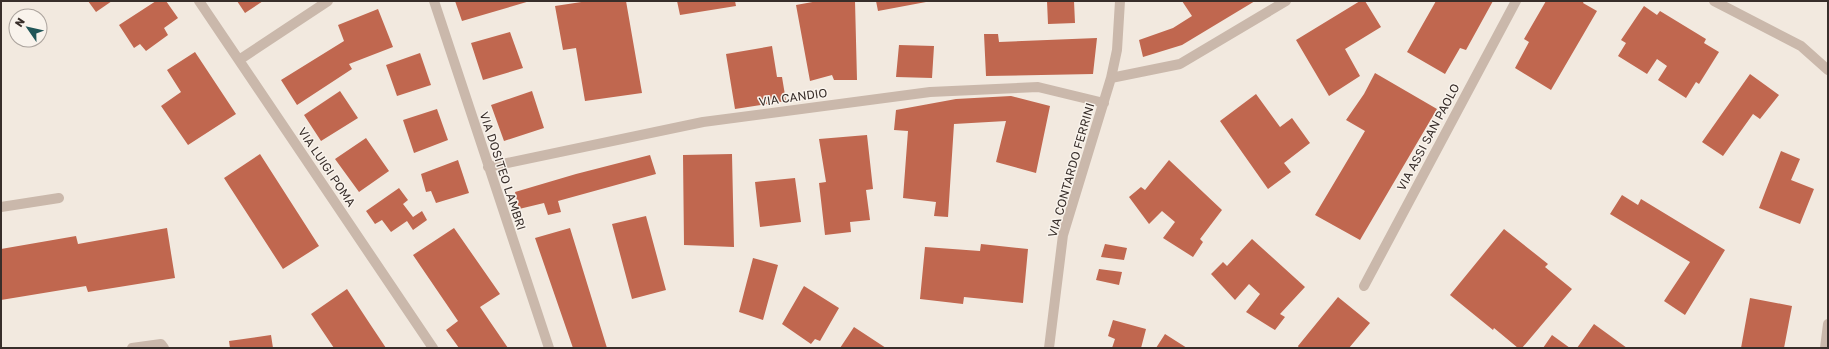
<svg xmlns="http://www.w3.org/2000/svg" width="1829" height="349" font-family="'Golos Text',sans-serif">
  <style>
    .building { fill: #c0674f }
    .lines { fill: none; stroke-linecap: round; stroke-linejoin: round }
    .service { stroke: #cab8ab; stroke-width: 10 }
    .minor { stroke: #cab8ab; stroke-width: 10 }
    .labels { text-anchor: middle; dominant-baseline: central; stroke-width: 3; stroke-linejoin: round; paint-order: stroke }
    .street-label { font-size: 12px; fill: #382e2a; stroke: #f9f3ec }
  </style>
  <rect width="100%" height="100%" fill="#f2e9df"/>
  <path class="building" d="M88 1H112L96 12Z
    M156 1H166L178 18 164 28 168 35 146 51 140 44 134 48 119 25Z
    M237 1H263L245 13Z
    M455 1H530L462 21Z
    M588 1H626L642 93 585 101 576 48 563 50 555 6Z
    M677 1H735L736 6 680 15Z
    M818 1H855L857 80H834L832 75 810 81 796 5Z
    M876 1H926V2L878 11Z
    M1047 1H1074L1075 23 1048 24Z
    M1182 1H1255L1182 45 1143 57 1139 40 1173 28 1192 16Z
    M1360 1H1365L1381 27 1345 49 1360 76 1329 96 1296 40Z
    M1436 1H1493L1466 50 1460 48 1445 74 1407 52Z
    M1546 1H1584L1583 3 1597 11 1551 90 1515 68 1529 42 1524 39Z
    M1644 6 1657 15 1660 11 1706 39 1704 43 1719 52 1699 84 1696 82 1686 98 1658 80 1667 66 1657 59 1647 74 1618 56 1626 43 1621 40Z
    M378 9 393 47 349 64 352 69 297 105 281 80 344 41 338 25Z
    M510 32 523 68 483 80 471 43Z
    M984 34H998L999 42 1097 38 1093 74 986 76Z
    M899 45 934 46 932 78 896 77Z
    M772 46 777 77H782L786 101 735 109 726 54Z
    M195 52 236 114 188 145 161 106 181 92 167 70Z
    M420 53 431 85 397 96 386 65Z
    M1375 73 1437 109 1360 240 1315 215 1365 131 1346 120 1364 94Z
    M1750 74 1779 95 1760 119 1753 114 1723 156 1702 142Z
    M340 91 358 118 321 141 304 115Z
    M532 91 544 128 504 141 491 105Z
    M1256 94 1280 127 1292 118 1310 143 1284 163 1291 172 1268 189 1220 121Z
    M1011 96 1050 106 1036 173 996 162 1006 121 954 124 948 217 934 216 936 202 903 198 908 131 894 130 896 110 956 99Z
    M437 109 448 140 414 153 403 120Z
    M867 135 873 189 866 190 870 220 850 222 851 232 825 235 819 183 826 182 819 139Z
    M366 138 389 171 359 192 335 159Z
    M1781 151 1800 159 1791 180 1814 189 1800 224 1759 208Z
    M260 154 319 246 283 269 224 178Z
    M732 154 734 247 684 245 683 155Z
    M650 155 656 174 558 201 561 212 548 215 544 203 519 209 515 192 576 174Z
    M458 160 469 193 436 203 431 191 426 192 421 174Z
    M1169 160 1222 210 1200 239 1203 242 1193 257 1163 238 1175 222 1162 211 1149 224 1129 197 1141 187 1145 190Z
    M795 178 801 222 760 227 755 182Z
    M399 188 408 200 403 204 413 217 422 211 427 220 413 230 407 221 391 232 382 220 375 224 366 211Z
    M1622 195 1638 205 1641 199 1725 250 1685 315 1664 301 1690 262 1610 214Z
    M646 216 666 290 632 299 612 224Z
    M167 228 175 278 88 292 86 286 1 300V249L76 236 78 244Z
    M454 228 500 294 480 307 508 348H459L446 330 458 321 413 255Z
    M570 228 607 348H573L535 238Z
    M1504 229 1548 264 1545 267 1572 289 1522 348H1518L1494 328 1493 330 1450 295Z
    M1252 239 1305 287 1280 314 1285 317 1275 330 1246 312 1260 294 1249 284 1235 300 1211 274 1223 262 1227 266Z
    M981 244 1028 249 1023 303 964 297 963 304 920 299 925 247 980 251Z
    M1105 244 1127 248 1124 260 1101 257Z
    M753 258 778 265 763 320 739 312Z
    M1099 269 1122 272 1119 285 1096 280Z
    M804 286 839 308 820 341 815 339 811 344 782 324Z
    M347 289 368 321 386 348H334L311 314Z
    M1338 297 1370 323 1349 348H1299L1298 346Z
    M1750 298 1792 306 1784 348H1741Z
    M1113 320 1146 329 1141 348H1112L1115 339 1108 336Z
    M1594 324 1627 348H1577Z
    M854 327 886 348H840Z
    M1165 334 1187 348H1156Z
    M271 335 273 348H230L229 341Z
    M1552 335 1570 348H1543Z"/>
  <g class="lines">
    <path class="service" d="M1 207 59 198"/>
    <path class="minor" d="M199 1 433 348
      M434 1 549 348
      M1714 1 1801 46 1828 70
      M239 60 328 1
      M1111 78 1180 64 1286 1
      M488 167 703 122 930 92 1038 87 1104 103
      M1364 286 1516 1
      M132 348 161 344 164 348
      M1049 348 1063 235 1111 78 1117 50 1120 1
      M1825 348 1828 324"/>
  </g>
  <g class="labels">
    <g class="street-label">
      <text transform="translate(793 97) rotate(-8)">VIA CANDIO</text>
      <text transform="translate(1428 137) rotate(-62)">VIA ASSI SAN PAOLO</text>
      <text transform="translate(327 167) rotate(56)">VIA LUIGI POMA</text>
      <text transform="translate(1071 170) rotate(-74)">VIA CONTARDO FERRINI</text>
      <text transform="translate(503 171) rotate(72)">VIA DOSITEO LAMBRI</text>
    </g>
  </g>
  <rect width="1829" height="349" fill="none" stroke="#382e2a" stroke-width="4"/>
  <g transform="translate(28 28) rotate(304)"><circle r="19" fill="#f9f3ec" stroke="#aca49e"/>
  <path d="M0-3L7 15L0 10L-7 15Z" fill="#215658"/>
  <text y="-6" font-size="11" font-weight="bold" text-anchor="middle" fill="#382e2a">N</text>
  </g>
</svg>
